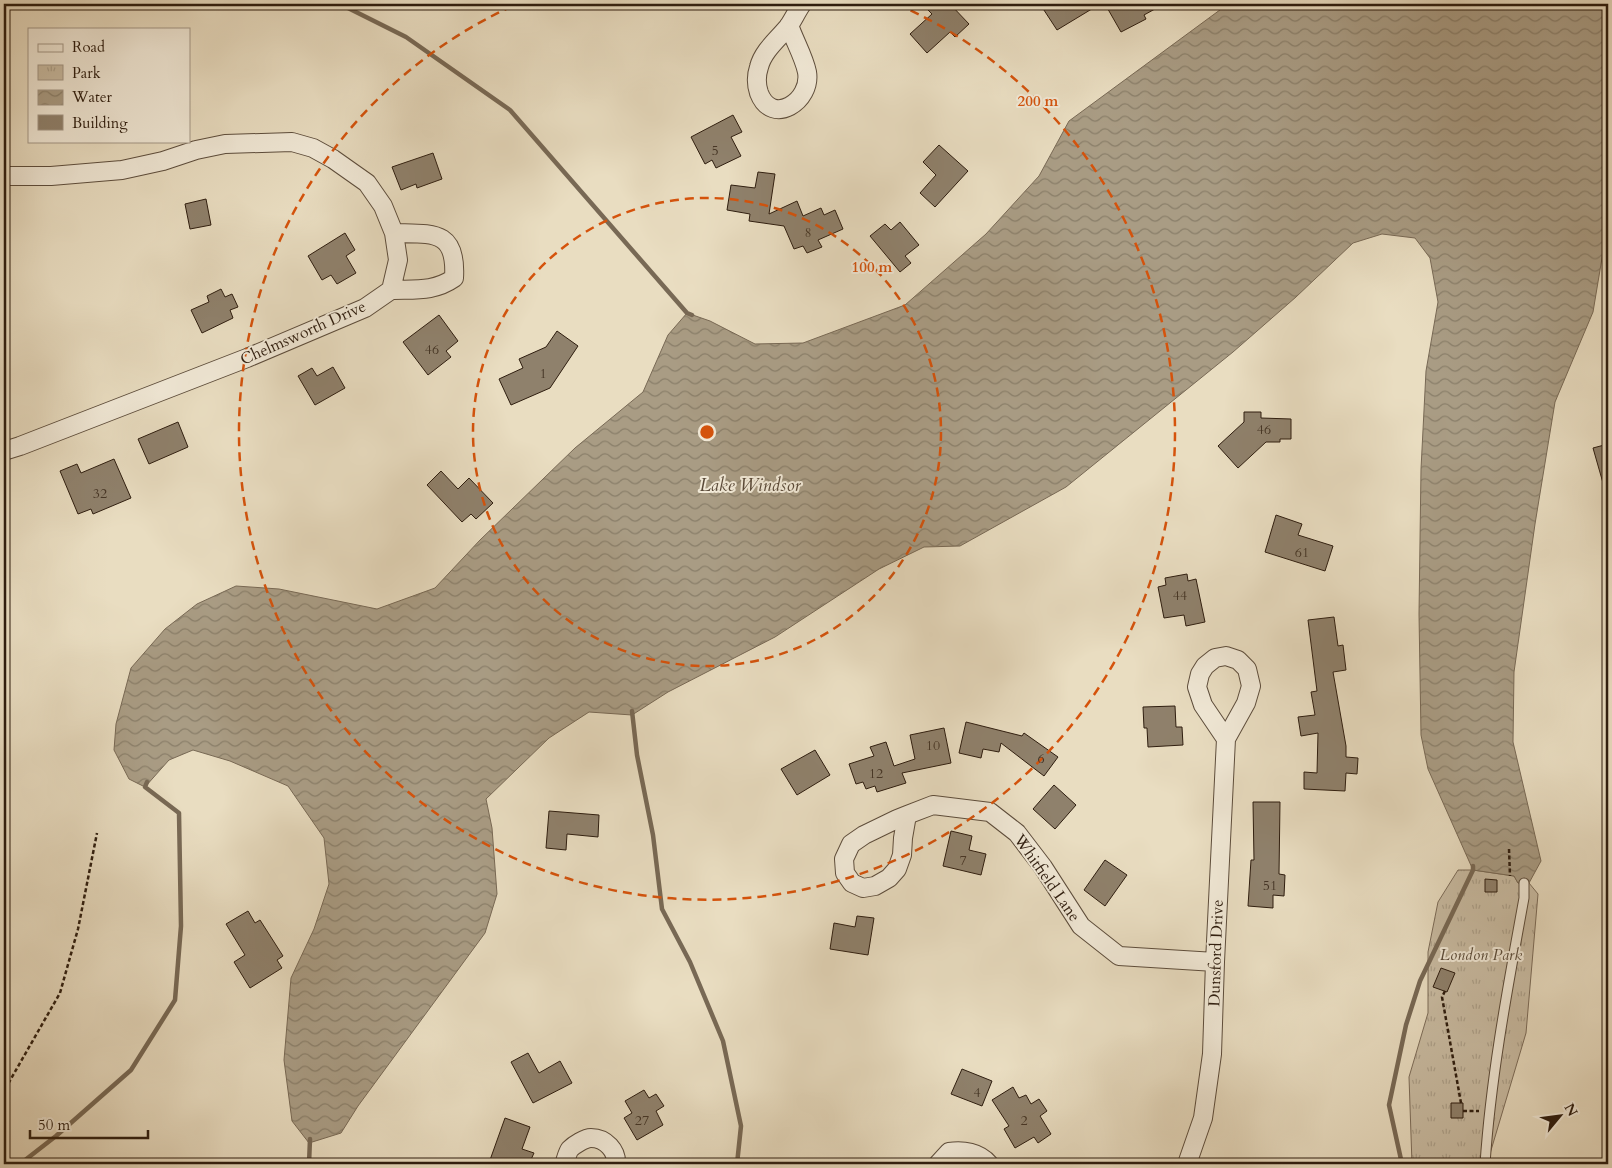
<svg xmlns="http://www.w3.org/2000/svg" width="1612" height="1168" font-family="Cardo,serif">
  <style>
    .park { fill: url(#park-tufts); stroke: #7c6c59 }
    .water { fill: url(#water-waves); stroke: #786955 }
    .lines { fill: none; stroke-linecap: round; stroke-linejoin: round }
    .stream { stroke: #786955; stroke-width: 4.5 }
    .building { fill: #8f816c; stroke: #2e1d0f }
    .lane-casing { stroke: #5d4d3c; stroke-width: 11 }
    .street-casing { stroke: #5d4d3c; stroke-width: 20 }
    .path { stroke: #2e1d0f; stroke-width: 2.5; stroke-dasharray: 4 2.5; stroke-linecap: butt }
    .lane { stroke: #f1e9d7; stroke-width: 9 }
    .street { stroke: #f1e9d7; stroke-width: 18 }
    .ring { fill: none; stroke: #d5530c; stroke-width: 2.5; stroke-dasharray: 9 6 }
    .labels { text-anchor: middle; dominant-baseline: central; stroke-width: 4; stroke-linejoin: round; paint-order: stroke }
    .number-label { font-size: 14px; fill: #463626 }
    .street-label { font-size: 16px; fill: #2e1d0f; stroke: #f1e9d7 }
    .park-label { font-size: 16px; font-style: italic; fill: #5c4d3b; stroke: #f1e9d7 }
    .water-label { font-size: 18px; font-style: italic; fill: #594938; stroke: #f1e9d7 }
    .centre { fill: #d5530c; stroke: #f1e9d7; stroke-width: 2.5 }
    .ring-label { font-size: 15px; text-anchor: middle; font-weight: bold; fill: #d5530c; stroke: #f1e9d7; stroke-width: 4; stroke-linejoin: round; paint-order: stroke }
  </style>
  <defs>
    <pattern id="park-tufts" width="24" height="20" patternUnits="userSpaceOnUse" patternTransform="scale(1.25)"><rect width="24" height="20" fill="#c9bca3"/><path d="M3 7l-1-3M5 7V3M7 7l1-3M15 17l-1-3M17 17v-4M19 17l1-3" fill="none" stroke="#ada18b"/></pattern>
    <pattern id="water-waves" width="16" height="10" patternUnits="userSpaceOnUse" patternTransform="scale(1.25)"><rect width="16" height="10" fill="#a99c84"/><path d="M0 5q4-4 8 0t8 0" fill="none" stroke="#8a7f6a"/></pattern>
  </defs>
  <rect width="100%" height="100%" fill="#e9ddc1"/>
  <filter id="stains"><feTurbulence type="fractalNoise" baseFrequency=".004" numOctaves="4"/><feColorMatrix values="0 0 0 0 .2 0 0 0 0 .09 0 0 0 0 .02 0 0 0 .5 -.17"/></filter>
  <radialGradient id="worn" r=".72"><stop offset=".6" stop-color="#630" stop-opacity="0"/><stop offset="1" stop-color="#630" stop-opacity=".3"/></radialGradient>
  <path class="park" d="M1458 870H1473L1514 876 1518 883H1529L1538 894 1526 1033 1489 1157 1451 1164H1412L1409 1077 1428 1013V952L1438 902Z"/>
  <path class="water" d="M1228 4H1608V207L1604 246 1593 312 1555 402 1535 524 1514 672 1513 742 1541 861 1529 883H1518L1514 876 1473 870 1428 769 1421 735 1419 614 1421 469 1426 371 1438 302 1430 258 1415 238 1382 234 1353 243 1296 297 1233 352 1066 487 960 546 924 547 879 569 775 637 668 692 632 715 589 712 549 738 486 799 492 828 497 894 485 933 358 1106 341 1133 309 1143 292 1121 284 1060 291 978 314 929 329 884 324 838 288 786 230 761 193 750 169 760 145 787 129 779 114 750 116 724 131 668 165 629 197 604 236 586 279 589 377 609 435 588 480 540 575 448 643 392 668 335 687 313 710 321 755 344 803 343 905 305 986 234 1039 176 1069 121Z"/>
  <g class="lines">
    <path class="stream" d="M340 4 406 37 510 110 687 313 692 315
      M632 711 637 755 653 835 662 909 690 962 723 1041 741 1126 737 1164
      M20 1164 56 1136 131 1070 175 1000 181 926 179 813 145 787 147 782
      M309 1164 310 1139
      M1402 1164 1389 1105 1406 1025 1420 981 1473 870V866"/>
  </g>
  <path class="building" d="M922 4H950L969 24 955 37 950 32 927 53 910 34 932 14Z
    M1040 4H1100L1057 30Z
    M1105 4H1164L1144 15 1146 19 1121 32Z
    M733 115 742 132 731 137 741 156 716 168 712 160 705 164 691 137Z
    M939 145 968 171 935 207 920 193 936 175 923 162Z
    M433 153 442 179 417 188 416 184 401 190 392 167Z
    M758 172 775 174 769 214 797 201 803 216 821 208 824 215 835 210 843 229 818 240 822 247 807 253 803 246 794 249 784 226 749 221 750 214 727 210 731 185 755 188Z
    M206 199 211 225 190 229 185 204Z
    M900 222 919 245 905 256 911 263 900 272 870 236 885 224 891 230Z
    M345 233 355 250 346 256 356 273 337 284 331 275 322 280 308 256Z
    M221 289 225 297 232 294 238 307 230 310 233 318 202 333 191 310 209 302 207 296Z
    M439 315 458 341 446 351 451 357 428 375 403 342Z
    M557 331 578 346 550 388 511 405 499 379 523 368 519 359 546 347Z
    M333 367 345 388 315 405 298 376 312 368 317 376Z
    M1244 412H1261V418L1291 419V439H1280V442H1266L1238 468 1218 446 1244 422Z
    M178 422 188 447 149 464 138 439Z
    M1608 444V489L1605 490 1593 448Z
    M114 459 131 498 93 514 91 509 78 514 60 471 77 464 81 473Z
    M441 471 458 489 469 478 493 503 476 519 471 514 462 522 427 485Z
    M1276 515 1302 524 1298 535 1333 546 1325 571 1265 552Z
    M1187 574 1188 581 1196 579 1205 622 1186 626 1184 615 1164 618 1158 587 1166 585 1165 578Z
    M1334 617 1338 646 1343 645 1346 670 1333 672 1346 746V757L1358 758 1357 774 1346 773 1345 791 1304 789V772L1317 773 1318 733 1301 736 1298 717 1315 715 1311 692 1317 691 1308 620Z
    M1175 706 1176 727H1182L1183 745 1148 747 1147 728H1144L1143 707Z
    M966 722 1022 736 1024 733 1058 757 1044 776 1001 743 999 752 983 749 981 758 959 753Z
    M944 728 951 763 902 773 906 783 877 792 875 786 866 789 863 782 856 784 849 764 874 756 870 747 886 742 894 766 915 759 910 735Z
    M815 750 830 775 797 795 781 769Z
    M1054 785 1076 805 1055 829 1033 809Z
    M1253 802H1280L1279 874 1285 875 1284 896 1273 895V908L1248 906 1251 860H1254Z
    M549 811 599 815 598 837 567 834 566 850 546 848Z
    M951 831 972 836 969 850 986 854 981 875 943 866Z
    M1105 860 1127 875 1105 906 1084 890Z
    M1485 879 1497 880V892H1485Z
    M248 911 255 923 260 920 283 956 277 960 282 968 250 988 234 962 245 955 226 924Z
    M857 916 874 918 868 955 830 949 834 923 855 927Z
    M1441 968 1455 973 1447 992 1433 987Z
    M528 1053 539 1073 560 1061 572 1083 533 1103 511 1062Z
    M962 1069 992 1081 982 1106 951 1094Z
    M1013 1087 1019 1098 1026 1095 1031 1104 1039 1099 1047 1111 1040 1116 1051 1134 1038 1143 1034 1137 1015 1148 1004 1129 1009 1126 992 1100Z
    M644 1090 649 1098 656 1094 664 1106 656 1111 663 1125 637 1140 624 1118 632 1113 625 1101Z
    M1451 1103H1463V1118H1451Z
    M505 1118 530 1127 522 1149 534 1153 529 1164H501L490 1160Z"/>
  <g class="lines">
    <defs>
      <path id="lane" d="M1485 1164C1491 1075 1508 986 1524 898V883"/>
      <path id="street" d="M789 25C794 40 804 57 807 72 812 101 772 127 759 93 756 84 756 76 759 67 763 51 778 39 788 27 793 20 797 11 802 4
        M4 176H51L122 170 163 161 196 150 225 144 292 142 313 148 333 159 367 183 383 206 394 233 398 260 391 290 365 308 247 358 20 446 4 451
        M391 290C415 289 434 292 454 278 457 229 432 234 394 233
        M907 815 903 838 902 855 897 869 889 878 875 886 863 888 852 883 845 873 844 859 851 844 864 835 897 819 907 815 933 805 990 812 1017 833 1043 867 1081 926 1119 956 1215 962
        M564 1164C566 1160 567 1153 570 1149 574 1145 585 1138 591 1138 606 1138 617 1151 616 1164
        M938 1164 949 1152C963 1150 979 1152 989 1164
        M1187 1164 1203 1118 1212 1054 1215 962 1226 739 1246 703 1251 686 1247 669 1238 660 1226 656 1215 658 1205 666 1200 674 1197 687 1203 705 1226 739"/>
    </defs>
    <use href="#lane" class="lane-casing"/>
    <use href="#street" class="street-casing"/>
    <path class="path" d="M1509 849 1510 876
      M1445 991 1442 997 1461 1103
      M4 1088 8 1084 60 993 78 929 97 833
      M1463 1111H1479"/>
    <use href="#lane" class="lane"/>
    <use href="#street" class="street"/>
  </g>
  <g class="ring">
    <circle cx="707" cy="432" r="234"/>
    <path d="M897 4A468 468 0 1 1 517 4"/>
  </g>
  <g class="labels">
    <g class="number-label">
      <text x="715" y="150">5</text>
      <text x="808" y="232">8</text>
      <text x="432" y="349">46</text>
      <text x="543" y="373">1</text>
      <text x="1264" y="429">46</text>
      <text x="100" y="493">32</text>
      <text x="1302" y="552">61</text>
      <text x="1180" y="595">44</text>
      <text x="933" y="745">10</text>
      <text x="1041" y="758">6</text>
      <text x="876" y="773">12</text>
      <text x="963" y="860">7</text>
      <text x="1270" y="885">51</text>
      <text x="977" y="1092">4</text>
      <text x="642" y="1120">27</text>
      <text x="1024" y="1120">2</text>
    </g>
    <g class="street-label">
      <text transform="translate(303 333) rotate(-24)">Chelmsworth Drive</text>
      <text transform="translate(1047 878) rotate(55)">Whitfield Lane</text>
      <text transform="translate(1216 953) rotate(-88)">Dunsford Drive</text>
    </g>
    <g class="park-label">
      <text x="1481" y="955">London Park</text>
    </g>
    <g class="water-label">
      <text x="750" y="485">Lake Windsor</text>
    </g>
  </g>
  <circle cx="707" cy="432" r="8" class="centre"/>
  <g class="ring-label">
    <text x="1038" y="106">200 m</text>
    <text x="872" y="272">100 m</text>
  </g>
  <rect width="1612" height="1168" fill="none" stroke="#e9ddc1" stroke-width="20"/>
  <rect x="5" y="5" width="1602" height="1158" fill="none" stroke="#2e1d0f" stroke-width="2.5"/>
  <rect x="10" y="10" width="1592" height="1148" fill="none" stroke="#2e1d0f"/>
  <rect x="28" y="28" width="162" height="115" fill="#f1e9d7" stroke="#a39787"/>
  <rect x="38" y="44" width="25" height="8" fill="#f1e9d7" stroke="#a39787"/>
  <text x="72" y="52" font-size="15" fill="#2e1d0f">Road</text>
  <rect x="38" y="65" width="25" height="15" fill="url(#park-tufts)" stroke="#a39787"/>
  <text x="72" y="78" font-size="15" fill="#2e1d0f">Park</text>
  <rect x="38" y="90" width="25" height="15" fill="url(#water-waves)" stroke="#a39787"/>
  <text x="72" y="102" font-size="15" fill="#2e1d0f">Water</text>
  <rect x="38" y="115" width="25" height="15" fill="#8f816c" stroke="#a39787"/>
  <text x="72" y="128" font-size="15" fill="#2e1d0f">Building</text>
  <g transform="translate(1560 1116) rotate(61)" stroke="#f1e9d7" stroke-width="4" paint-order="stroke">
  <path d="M0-4L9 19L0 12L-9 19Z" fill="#2e1d0f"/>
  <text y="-8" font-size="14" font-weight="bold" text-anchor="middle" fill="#2e1d0f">N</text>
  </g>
  <path d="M30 1130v8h118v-8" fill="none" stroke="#2e1d0f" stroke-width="2.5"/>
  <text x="38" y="1130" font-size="15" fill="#2e1d0f" stroke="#f1e9d7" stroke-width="4" paint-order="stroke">50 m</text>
  <rect width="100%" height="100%" filter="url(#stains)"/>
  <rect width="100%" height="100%" fill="url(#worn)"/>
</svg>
